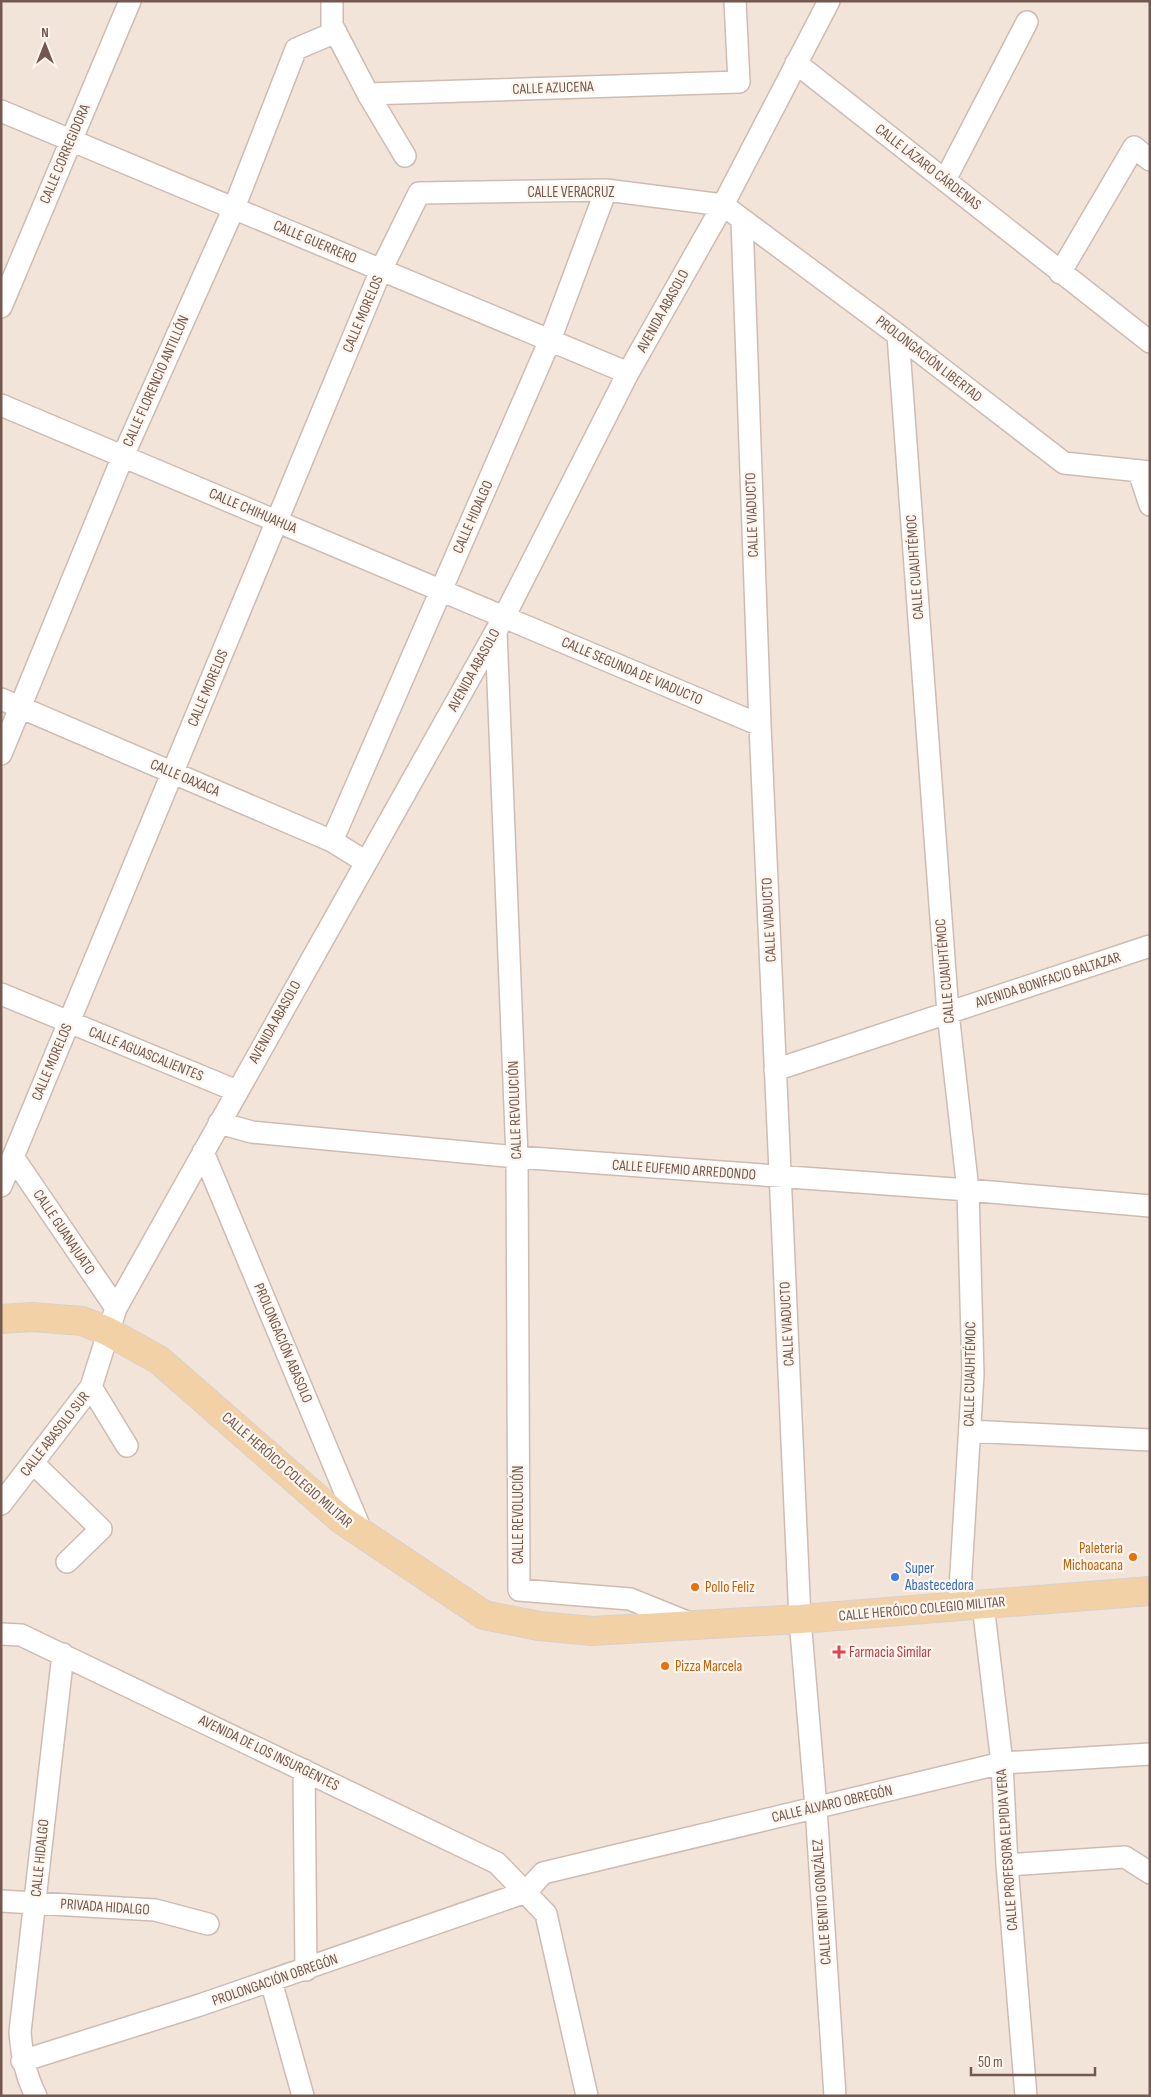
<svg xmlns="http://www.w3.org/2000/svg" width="1151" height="2097" font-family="'Sofia Sans Condensed',sans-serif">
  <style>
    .residential { fill: #f2e4d8 }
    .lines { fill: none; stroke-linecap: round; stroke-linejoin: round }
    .minor-casing { stroke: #cebcb2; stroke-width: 24 }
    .major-casing { stroke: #d8d0ce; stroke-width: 30 }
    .minor { stroke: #fff; stroke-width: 21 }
    .major { stroke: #f3d1a7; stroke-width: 28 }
    .food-dot { fill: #e8710a; stroke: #fdf6ef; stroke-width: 2 }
    .shop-dot { fill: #3f7fe0; stroke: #fdf6ef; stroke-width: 2 }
    .health-dot { fill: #e0444e; stroke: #fdf6ef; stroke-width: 2 }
    .labels { text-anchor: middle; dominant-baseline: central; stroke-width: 4.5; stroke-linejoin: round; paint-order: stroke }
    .street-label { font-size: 15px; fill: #73584f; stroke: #fdf6ef }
    .food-label { font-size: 15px; fill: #c56008; stroke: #fdf6ef; text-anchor: start }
    .shop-label { font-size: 15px; fill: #366cbe; stroke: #fdf6ef; text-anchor: start }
    .health-label { font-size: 15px; fill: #be3a42; stroke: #fdf6ef; text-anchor: start }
  </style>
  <rect width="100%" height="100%" fill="#fbf2e9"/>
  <path class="residential" d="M1 1H1150V2096H1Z"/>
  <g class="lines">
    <defs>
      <path id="minor" d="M332 1V25L368 94 405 156
        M796 63 1150 342
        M368 94 739 82 735 1
        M1 111 628 373
        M945 180 1027 22
        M742 220 760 725 800 1619 816 1808 835 2096
        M1060 273 1134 147 1150 160
        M1 307 130 1
        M898 335 948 1013 968 1190 973 1374 959 1606
        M1 405 760 725
        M1139 472 1150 505
        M496 631 517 1157 519 1590 630 1599 692 1624
        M1 699 332 841 366 862
        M1 754 123 456 234 208 296 49 336 32
        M332 841 550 340 606 190
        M1 994 237 1091
        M775 1070 1150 946
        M219 1123 252 1132 517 1157 968 1190 1150 1206
        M203 1152 363 1535
        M13 1157 116 1308
        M1 1186 381 270 419 193 606 190 723 205 898 335 1064 463 1150 472
        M91 1387 127 1446
        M970 1431 1150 1440
        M33 1463 101 1529 67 1562
        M1 1504 91 1387 116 1308 504 617 628 373 723 205 829 1
        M983 1605 1002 1763 1007 1865 1026 2096
        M1 1634 21 1635 497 1863 546 1914 587 2096
        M304 1770 306 1970
        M1007 1865 1125 1857 1150 1873
        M1 1901 155 1910 208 1924
        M271 1981 303 2096
        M22 2061 200 2005 526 1892 543 1873 1002 1763 1150 1754
        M36 2096C25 2074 22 2056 20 2032L63 1654"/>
      <path id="major" d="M1 1319 32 1317 82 1321 107 1331 159 1360 342 1520 484 1615 539 1626 592 1631 800 1619 1150 1591"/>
    </defs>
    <use href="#minor" class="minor-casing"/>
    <use href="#major" class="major-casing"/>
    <use href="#minor" class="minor"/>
    <use href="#major" class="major"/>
  </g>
  <g class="food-dot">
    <circle cx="1133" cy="1557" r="5"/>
    <circle cx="695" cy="1587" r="5"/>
    <circle cx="665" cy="1666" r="5"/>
  </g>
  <circle class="shop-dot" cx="895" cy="1577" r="5"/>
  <path class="health-dot" d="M836.5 1644.5h5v5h5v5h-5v5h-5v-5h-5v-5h5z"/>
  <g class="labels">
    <g class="street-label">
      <text transform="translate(553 88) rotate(-2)">CALLE AZUCENA</text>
      <text transform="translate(65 154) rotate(-67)">CALLE CORREGIDORA</text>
      <text transform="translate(928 167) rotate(38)">CALLE LÁZARO CÁRDENAS</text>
      <text x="571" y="192">CALLE VERACRUZ</text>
      <text transform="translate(315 242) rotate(23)">CALLE GUERRERO</text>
      <text transform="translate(663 311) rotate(-61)">AVENIDA ABASOLO</text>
      <text transform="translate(363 314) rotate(-67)">CALLE MORELOS</text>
      <text transform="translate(929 359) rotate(38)">PROLONGACIÓN LIBERTAD</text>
      <text transform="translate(156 381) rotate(-66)">CALLE FLORENCIO ANTILLÓN</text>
      <text transform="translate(253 511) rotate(23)">CALLE CHIHUAHUA</text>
      <text transform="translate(752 515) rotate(-92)">CALLE VIADUCTO</text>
      <text transform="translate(473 517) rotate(-66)">CALLE HIDALGO</text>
      <text transform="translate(915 567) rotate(-94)">CALLE CUAUHTÉMOC</text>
      <text transform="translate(474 670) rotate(-61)">AVENIDA ABASOLO</text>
      <text transform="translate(632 671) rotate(23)">CALLE SEGUNDA DE VIADUCTO</text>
      <text transform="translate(208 688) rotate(-67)">CALLE MORELOS</text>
      <text transform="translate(185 778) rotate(23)">CALLE OAXACA</text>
      <text transform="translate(769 920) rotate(-93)">CALLE VIADUCTO</text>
      <text transform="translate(945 971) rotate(-95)">CALLE CUAUHTÉMOC</text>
      <text transform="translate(1048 980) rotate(-18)">AVENIDA BONIFACIO BALTAZAR</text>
      <text transform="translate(275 1022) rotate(-61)">AVENIDA ABASOLO</text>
      <text transform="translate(146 1054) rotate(22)">CALLE AGUASCALIENTES</text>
      <text transform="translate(52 1062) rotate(-67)">CALLE MORELOS</text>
      <text transform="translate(515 1110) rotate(-92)">CALLE REVOLUCIÓN</text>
      <text transform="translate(684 1170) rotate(4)">CALLE EUFEMIO ARREDONDO</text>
      <text transform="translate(64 1232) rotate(56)">CALLE GUANAJUATO</text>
      <text transform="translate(787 1324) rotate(-93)">CALLE VIADUCTO</text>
      <text transform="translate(283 1343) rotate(67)">PROLONGACIÓN ABASOLO</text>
      <text transform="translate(970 1374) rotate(-89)">CALLE CUAUHTÉMOC</text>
      <text transform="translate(55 1434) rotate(-52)">CALLE ABASOLO SUR</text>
      <text transform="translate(287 1470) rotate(41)">CALLE HERÓICO COLEGIO MILITAR</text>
      <text transform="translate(518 1515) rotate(-90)">CALLE REVOLUCIÓN</text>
      <text transform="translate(922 1609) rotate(-5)">CALLE HERÓICO COLEGIO MILITAR</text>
      <text transform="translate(269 1753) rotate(26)">AVENIDA DE LOS INSURGENTES</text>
      <text transform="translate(832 1804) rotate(-13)">CALLE ÁLVARO OBREGÓN</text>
      <text transform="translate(1007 1850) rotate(-94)">CALLE PROFESORA ELPIDIA VERA</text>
      <text transform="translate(40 1858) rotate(-84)">CALLE HIDALGO</text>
      <text transform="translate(822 1902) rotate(-94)">CALLE BENITO GONZÁLEZ</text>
      <text transform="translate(105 1907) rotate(4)">PRIVADA HIDALGO</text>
      <text transform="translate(275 1980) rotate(-19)">PROLONGACIÓN OBREGÓN</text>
    </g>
    <g class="food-label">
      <text x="1123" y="1548" text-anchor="end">Paleteria<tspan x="1123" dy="17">Michoacana</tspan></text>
      <text x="705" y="1587">Pollo Feliz</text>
      <text x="675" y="1666">Pizza Marcela</text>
    </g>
    <g class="shop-label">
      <text x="905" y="1568">Super<tspan x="905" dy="17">Abastecedora</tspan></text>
    </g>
    <g class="health-label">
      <text x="849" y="1652">Farmacia Similar</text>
    </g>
  </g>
  <rect width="1151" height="2097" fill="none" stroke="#73584f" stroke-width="5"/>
  <g transform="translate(45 45)" stroke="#fdf6ef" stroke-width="4" paint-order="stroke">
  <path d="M0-4L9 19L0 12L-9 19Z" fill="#73584f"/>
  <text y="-8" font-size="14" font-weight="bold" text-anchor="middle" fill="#73584f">N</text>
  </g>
  <path d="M971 2067v8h124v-8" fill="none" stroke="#73584f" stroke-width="2.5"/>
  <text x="978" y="2067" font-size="15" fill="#73584f" stroke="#fdf6ef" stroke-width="4" paint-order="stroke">50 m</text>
</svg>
